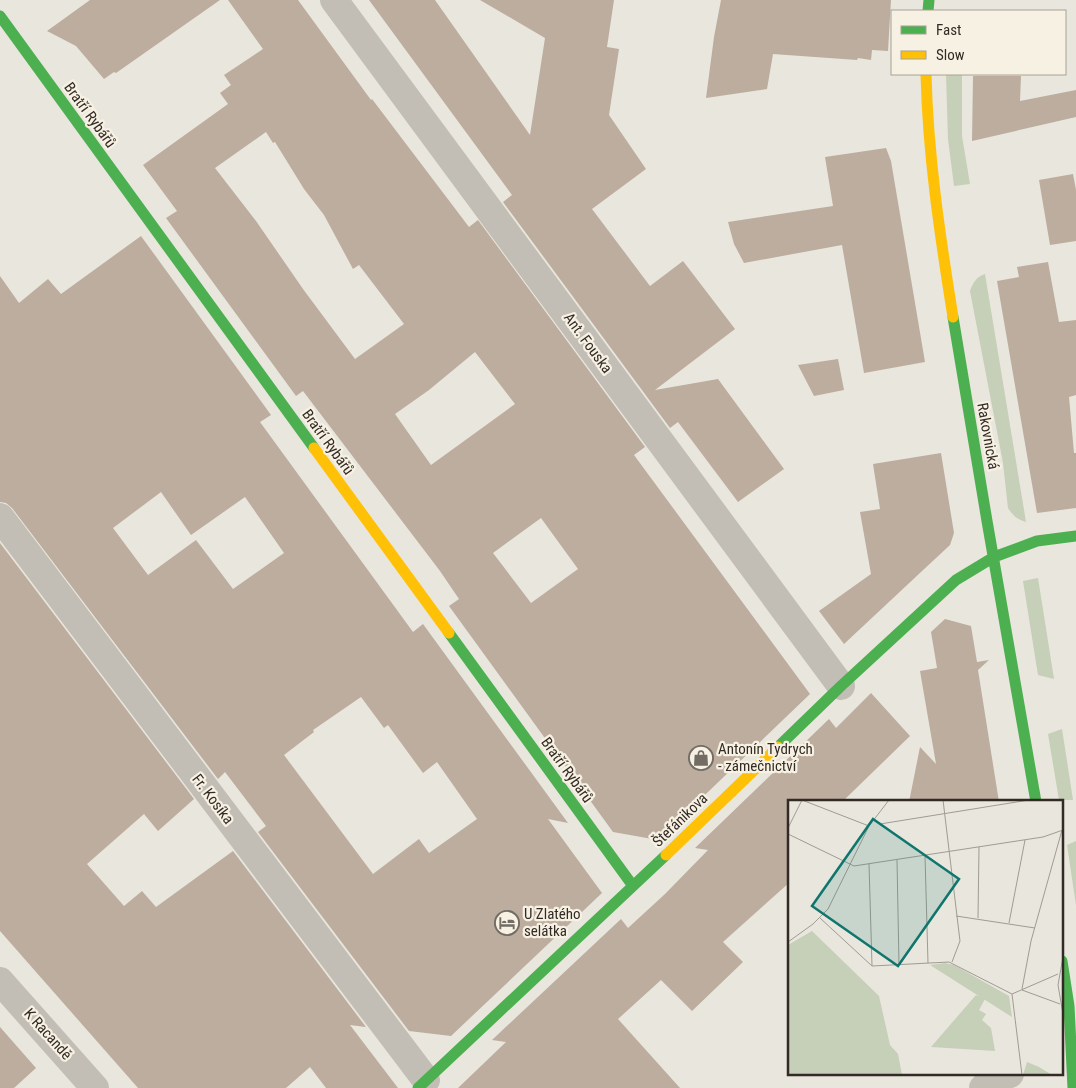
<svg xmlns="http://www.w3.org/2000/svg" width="1076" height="1088" font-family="'Roboto Condensed',sans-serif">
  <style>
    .green { fill: #c6cfb7 }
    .building { fill: #bcad9f; fill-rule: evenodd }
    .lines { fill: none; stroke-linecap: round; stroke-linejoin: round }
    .street { stroke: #c2beb6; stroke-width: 28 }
    .fast { stroke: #4caf50; stroke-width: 11 }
    .slow { stroke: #ffc107; stroke-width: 11 }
    .labels { text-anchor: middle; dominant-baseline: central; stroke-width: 4.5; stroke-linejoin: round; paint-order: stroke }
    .street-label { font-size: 15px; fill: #322b25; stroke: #f7f1e3 }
    .poi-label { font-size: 15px; fill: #322b25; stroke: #f7f1e3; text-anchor: start }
    .inset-road { fill: none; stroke: #a09b93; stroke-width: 1 }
    .view { fill: #0f766e; fill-opacity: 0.15; stroke: #0f766e; stroke-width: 2.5 }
    .inset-edge { fill: none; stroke: #322b25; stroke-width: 2.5 }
  </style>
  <rect width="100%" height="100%" fill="#e9e6dd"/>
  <path class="green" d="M946 74H962V136L970 184 954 186 948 139Z
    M985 274 1026 522C1018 520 1013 516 1008 508L1003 463 970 291C973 283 976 277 985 274Z
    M1038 578 1054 679 1038 675 1023 581Z
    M1062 729 1073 800H1059L1048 734Z
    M1076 841V905L1067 845Z"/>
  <path class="building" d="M90 0H220L116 73 114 72 104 79 76 46 47 31Z
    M228 0H298L371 100 372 99 469 227 478 220 645 447 634 455 810 694 658 840 613 832 449 606 459 599 440 571 303 391 296 396 166 218 177 211 143 165 228 104 220 93 231 85 224 75 263 49ZM266 132 273 143 275 142 304 189 324 215 353 269 359 265 404 324 355 359 303 289 256 221 215 168ZM475 352 515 404 431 465 395 414 429 390ZM541 518 578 569 531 603 493 553Z
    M369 0H435L530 135 545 38 480 0H614L607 47 619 49 609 115 646 169 592 209 650 286 683 261 735 329 655 390 718 379 784 469 738 502 678 422 670 428 503 202 512 195Z
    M721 0H891L888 51 872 50 871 60 858 58 857 60 773 54 767 89 706 98 714 37Z
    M973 76H1021L1020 101 1076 90V117L972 141Z
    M886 148 891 161 925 362 864 373 842 245 744 263 734 244 728 222 833 206 825 157Z
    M1073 174 1076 190V241L1050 245 1039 180Z
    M141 236 271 415 260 422 413 632 423 624 568 823 548 819 602 893 451 1036 409 1031 258 832 266 826 225 772 218 779 12 508 6 503 0 502V276L19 303 48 279 61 294ZM161 492 191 535 245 497 284 553 233 589 196 540 148 575 113 528ZM361 697 384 728 388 725 423 773 437 762 477 819 429 853 419 839 373 874 284 755 314 732 313 730Z
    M1048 262 1059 322 1076 320V395L1069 397 1074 453H1076V508L1037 513 997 281 1019 277 1017 267Z
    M838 359 844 390 814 396 798 365Z
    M941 453 954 533 950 545 921 572 844 644 819 611 871 574 860 512 880 509 873 464Z
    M0 543 194 799 158 831 144 814 87 864 124 906 142 891 156 907 233 851 366 1027 350 1025 398 1088H326L310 1067 286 1088H138L0 931Z
    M945 619 971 626 977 662 989 660 978 670 999 802H909L920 747 936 764 920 671 937 668 931 632Z
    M871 693 910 736 842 802H790V882L723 942 743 962 692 1011 661 980 618 1019 680 1088H458L506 1042 492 1040 621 919 628 928 665 894 708 850 695 848 829 719 836 728Z
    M0 1027 36 1068 14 1088H0Z"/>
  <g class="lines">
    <path class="street" d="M334 0 841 686
      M0 517 426 1080
      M0 981 95 1088
      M983 1088 990 1081 1010 1074"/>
    <path class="fast" d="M928 11 929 0
      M0 16 314 448
      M953 317 987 521 1036 802
      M449 633 633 886
      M778 747 841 686 956 580 994 557 1037 541 1076 536
      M1062 961 1069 1006 1073 1088
      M418 1088 666 855"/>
    <path class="slow" d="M926 74C928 156 940 236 953 317
      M314 448 449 633
      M666 855 778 747"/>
  </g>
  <defs>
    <symbol id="shop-ring" viewBox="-11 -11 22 22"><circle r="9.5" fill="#f7f1e3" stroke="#726c65" stroke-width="1.5"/><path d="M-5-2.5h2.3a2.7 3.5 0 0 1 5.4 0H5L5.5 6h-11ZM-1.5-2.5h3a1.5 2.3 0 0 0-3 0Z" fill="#726c65"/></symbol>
    <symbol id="hotel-ring" viewBox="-11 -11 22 22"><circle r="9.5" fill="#f7f1e3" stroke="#726c65" stroke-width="1.5"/><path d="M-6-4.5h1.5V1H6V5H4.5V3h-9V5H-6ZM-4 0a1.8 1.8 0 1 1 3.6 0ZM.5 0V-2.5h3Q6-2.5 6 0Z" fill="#726c65"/></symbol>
  </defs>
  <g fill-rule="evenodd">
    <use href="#shop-ring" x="687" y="744" width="28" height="28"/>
    <use href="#hotel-ring" x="493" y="909" width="28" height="28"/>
  </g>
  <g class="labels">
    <g class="street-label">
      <text transform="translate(90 115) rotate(54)">Bratří Rybářů</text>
      <text transform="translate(588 343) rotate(54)">Ant. Fouska</text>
      <text transform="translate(988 436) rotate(80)">Rakovnická</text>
      <text transform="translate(328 442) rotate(54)">Bratří Rybářů</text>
      <text transform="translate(567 770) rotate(54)">Bratří Rybářů</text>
      <text transform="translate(213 799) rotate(53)">Fr. Kosíka</text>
      <text transform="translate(680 820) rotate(-44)">Štefánikova</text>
      <text transform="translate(48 1034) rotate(48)">K Racandě</text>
    </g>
    <g class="poi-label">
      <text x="718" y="749">Antonín Tydrych<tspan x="718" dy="17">- zámečnictví</tspan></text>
      <text x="524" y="914">U Zlatého<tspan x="524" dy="17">selátka</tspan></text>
    </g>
  </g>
  <g transform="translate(788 800)">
    <rect width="275" height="275" fill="#e9e6dd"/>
    <path d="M24 131 91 196 102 245 110 254 114 275H0V145ZM157 163 166 165 221 196 224 217 142 165ZM188 195 197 199 191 210 198 214 194 220 203 228 207 251 143 247ZM239 262 251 267 264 275H235Z" fill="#c6cfb7"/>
    <path class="inset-road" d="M14 0 81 26M155 0 172 141 164 162M85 20 92 24 241 0M0 28 14 0M0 34 66 66 255 37 275 30M137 56 140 163M109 60 111 165M81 64 84 166M168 116 247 128M32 118 84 166 161 162 224 194M190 118 191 47M221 123 237 40M0 142 25 124 40 109 81 26 101 0M275 157 270 185 275 214M234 189 243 141 274 30M234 190 272 204M224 194 234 275M224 194 270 174"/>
    <path class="view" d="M85 19 171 79 110 166 24 106Z"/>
    <rect width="275" height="275" class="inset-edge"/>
  </g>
  <rect x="891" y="10" width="175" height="65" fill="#f7f1e3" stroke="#a8a297"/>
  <rect x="901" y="26" width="25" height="8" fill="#4caf50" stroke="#a8a297"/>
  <text x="936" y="35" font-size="15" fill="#322b25">Fast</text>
  <rect x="901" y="51" width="25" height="8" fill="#ffc107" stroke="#a8a297"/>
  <text x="936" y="60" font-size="15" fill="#322b25">Slow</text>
</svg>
